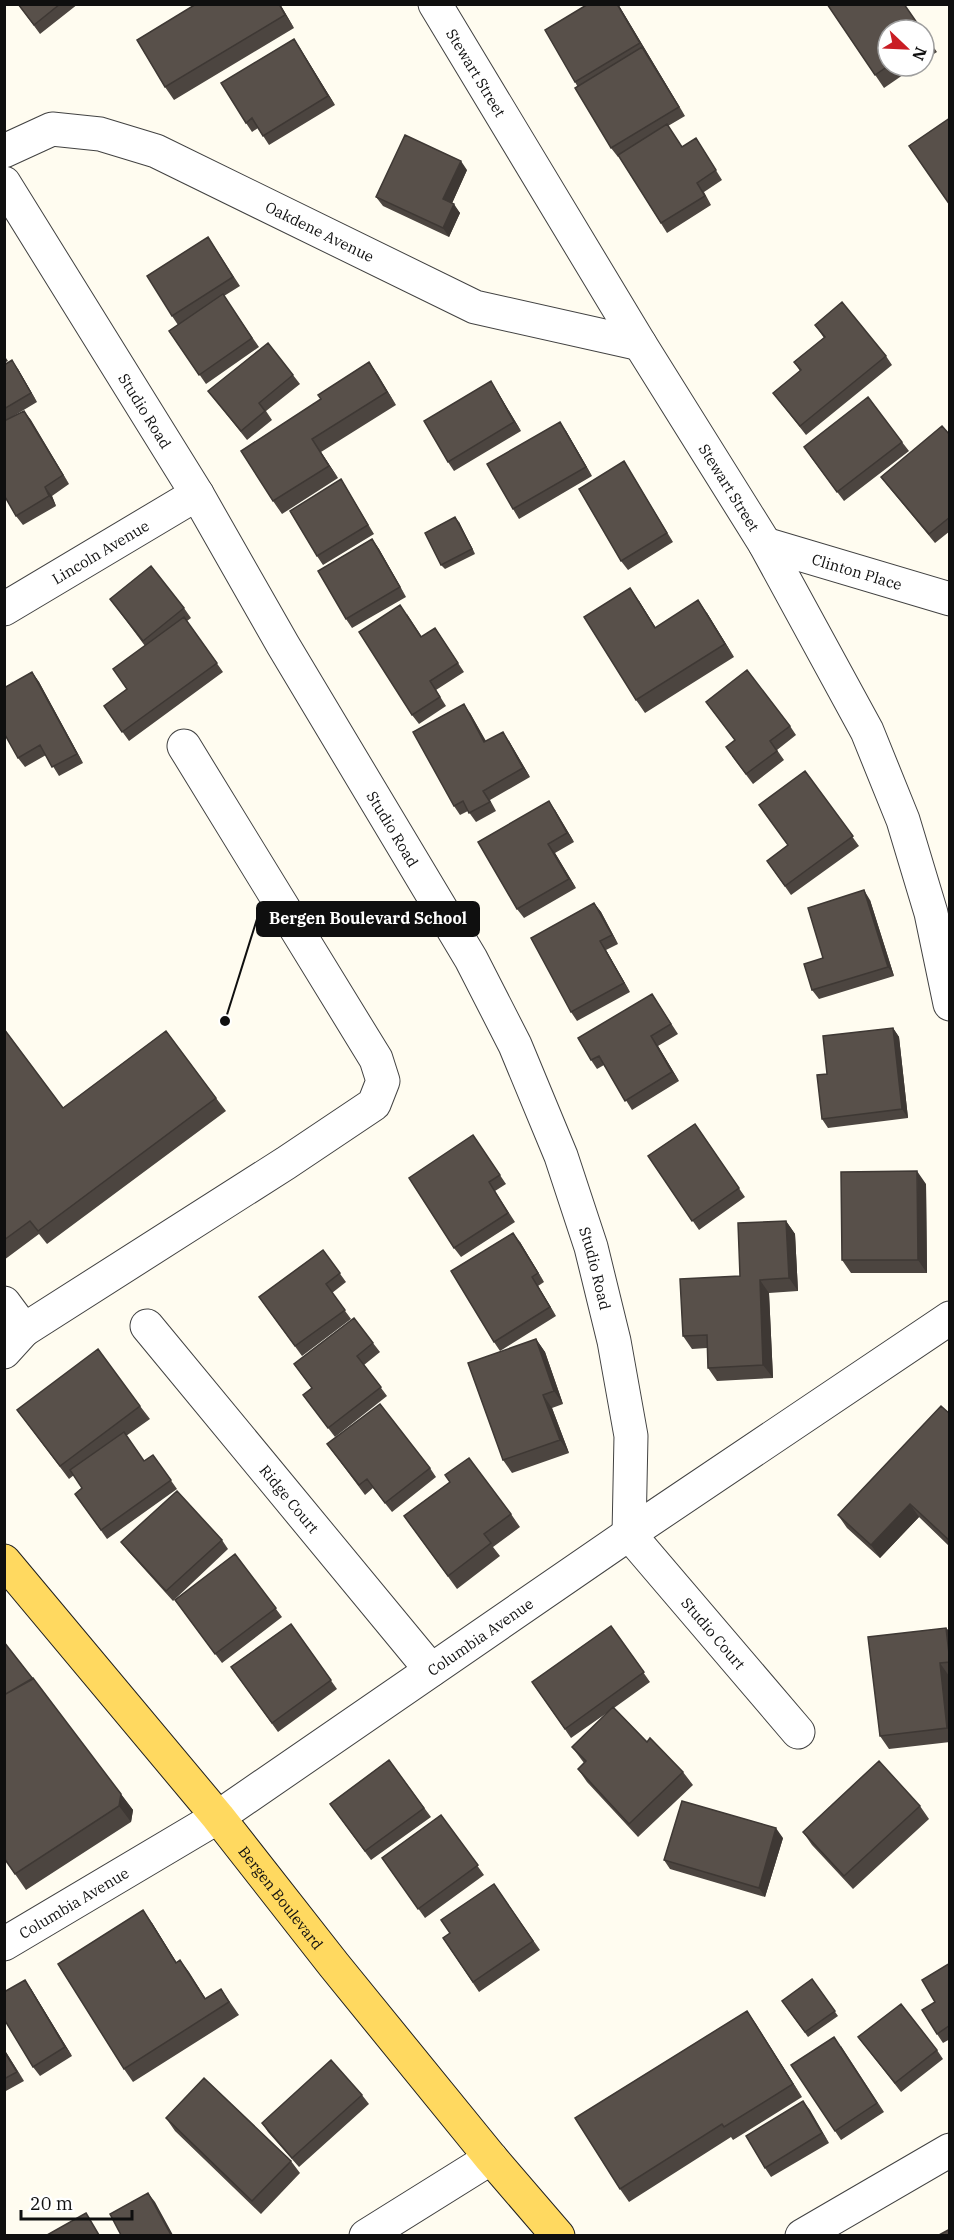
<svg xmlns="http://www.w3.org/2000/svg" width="954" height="2240" font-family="'IBM Plex Serif',serif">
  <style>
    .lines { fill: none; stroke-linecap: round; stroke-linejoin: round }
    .minor-casing { stroke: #424242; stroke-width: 35 }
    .major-casing { stroke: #202020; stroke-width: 35 }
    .minor { stroke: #fff; stroke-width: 33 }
    .major { stroke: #ffd960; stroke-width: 33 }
    .wall { fill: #4c4540 }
    .shaded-wall { fill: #3e3834 }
    .building { fill: #58504a; stroke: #3e3834; stroke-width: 1.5 }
    .labels { text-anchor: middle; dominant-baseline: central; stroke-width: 6; stroke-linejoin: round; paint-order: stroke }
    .street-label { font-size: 15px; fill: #0f0f0f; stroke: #fff }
    .leader { fill: none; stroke: #0f0f0f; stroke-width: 2 }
    .callout-dot { fill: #0f0f0f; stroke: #fff; stroke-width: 2 }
    .callout { fill: #0f0f0f; stroke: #0f0f0f; stroke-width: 2 }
    .callout-label { font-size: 16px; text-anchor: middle; font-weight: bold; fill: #fff }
  </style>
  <rect width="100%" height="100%" fill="#fffcf0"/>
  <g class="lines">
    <defs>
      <g id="minor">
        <path id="s1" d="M435 4 640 344 765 544 867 731 903 820 931 913 950 1004"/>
        <path id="s2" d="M4 151 52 129 100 134 156 151 475 307 640 344"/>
        <path id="s3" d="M4 183 197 494 283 645 471 959 515 1045 561 1156 591 1247 614 1341 631 1436 629 1534 798 1732"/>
        <path id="s4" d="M765 544 950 599"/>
        <path id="s5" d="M4 609 197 494"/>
        <path d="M4 1303 24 1330 4 1352"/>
        <path id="s6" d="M147 1326 431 1670"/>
        <path d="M24 1330 286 1163 374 1104 383 1081 376 1059 184 746"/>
        <path id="s7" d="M4 1944 218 1817 629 1534 950 1318"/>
        <path d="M366 2236 491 2158"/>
        <path d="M802 2236 950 2150"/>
      </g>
      <g id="major">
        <path id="s8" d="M4 1561 218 1817 334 1965 491 2158 558 2236"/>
      </g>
    </defs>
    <use href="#minor" class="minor-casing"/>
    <use href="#major" class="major-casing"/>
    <use href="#minor" class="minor"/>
    <use href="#major" class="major"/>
  </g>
  <path class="wall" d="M18 4H78L40 34Z
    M196 4H280L294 28 174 100 165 87Z
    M618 4 685 116 668 126 682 147 696 138 722 180 704 192 711 205 667 233 619 156 618 157 611 148 575 82Z
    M827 4 888 66H916L884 88Z
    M924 33 937 52 924 60Z
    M294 39 335 105 269 145 258 128 252 132 246 123Z
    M467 170 452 203 460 213 449 237 383 206 376 197Z
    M208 237 240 286 224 296 259 347 206 384 169 331 178 325 172 316Z
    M815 325 886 356 892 365 806 435 773 393 800 371 794 362 824 338Z
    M4 355 8 361 4 363Z
    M369 362 396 405 321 452 338 478 282 514 273 501 321 399Z
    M4 365 18 369 37 402 12 417 24 411 69 484 52 496 56 506 23 525 16 516 4 495Z
    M293 375 300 384 266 411 272 420 247 440 208 391Z
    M497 391 521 431 454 471 448 462Z
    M566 431 592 476 519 519 513 509Z
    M950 435V531L935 543 888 486 881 477Z
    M902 442 909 451 844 501 810 456Z
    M630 471 673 542 628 570 621 561Z
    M341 479 374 534 323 565 317 556Z
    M459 522 475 554 445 569 441 565Z
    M372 539 379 549 406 597 352 628 346 619Z
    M110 599 184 608 191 618 187 621 223 672 129 741 104 706 127 689 145 646Z
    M639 601 656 628 707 613 734 657 645 713 636 700Z
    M407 614 422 637 435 628 464 672 436 690 446 706 419 724 412 715Z
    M32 672 39 682 83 763 59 776 46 755 25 767 18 758Z
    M706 702 790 726 796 735 777 750 784 760 753 784 732 756 735 740Z
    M470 713 486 741H509L530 777 490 800 496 811 476 822 468 811 460 815 454 806Z
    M805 771 859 846 791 895 767 861 788 845Z
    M555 810 574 842 555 853 576 888 524 918 517 909Z
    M870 900 894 976 819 999 812 990 823 958Z
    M594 903 601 912 618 944 606 950 630 992 577 1021 571 1012Z
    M652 994 678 1034 658 1046 679 1081 632 1110 604 1065 597 1069 591 1060Z
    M893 1028 899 1037 908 1118 828 1128 822 1119 827 1074Z
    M4 1029 63 1108 216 1098 226 1111 47 1244 39 1234 4 1260Z
    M695 1124 745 1197 699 1230 648 1156Z
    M473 1135 506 1184 495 1191 515 1222 461 1257 454 1248Z
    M926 1184 927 1273H851L842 1260Z
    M786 1221 795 1234 798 1291 769 1293 773 1378 717 1381 708 1368 707 1348 692 1349 683 1336 740 1276Z
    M520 1242 544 1282 538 1286 556 1316 500 1351 494 1342Z
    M323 1250 346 1282 332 1293 351 1319 302 1356 259 1297Z
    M536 1339 545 1352 563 1404 552 1408 569 1453 512 1473 503 1460Z
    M373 1343 380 1352 364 1365 387 1396 335 1437 303 1395 312 1388 294 1364Z
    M140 1406 150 1419 126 1436 144 1461 153 1455 177 1489 107 1539 75 1494 82 1488 74 1475 69 1479 17 1410Z
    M950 1414V1547L919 1517 880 1558 847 1528 838 1515Z
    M327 1444 430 1468 436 1477 392 1512 373 1488 365 1495Z
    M450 1482 511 1514 520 1527 493 1547 500 1556 457 1589 404 1516Z
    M222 1540 228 1549 173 1601 128 1551 121 1542Z
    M235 1554 282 1617 222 1663 175 1600Z
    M291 1624 337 1689 278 1732 231 1667Z
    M611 1626 650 1682 614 1708 647 1742 683 1772 693 1785 638 1837 587 1782 578 1769 584 1763 572 1747 611 1710 571 1738 532 1682Z
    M946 1628 950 1632V1742L889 1749 880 1736Z
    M4 1642 133 1810 131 1822 26 1890 4 1858Z
    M389 1760 431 1817 371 1860 330 1804Z
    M920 1806 929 1819 853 1889 812 1845 803 1832Z
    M441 1815 484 1875 425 1918 382 1858Z
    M783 1838 765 1897 670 1869 664 1860Z
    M494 1884 540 1950 479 1992 443 1938 450 1933Z
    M152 1923 176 1962 180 1960 206 1999 221 1989 239 2015 133 2082 124 2069Z
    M950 1963V2039L943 2043 937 2034 935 2002Z
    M812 1979 838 2016 808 2037 782 2001Z
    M31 1989 72 2056 40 2076 33 2067Z
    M747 2011 802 2097 733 2140 731 2137 629 2202 620 2189Z
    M858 2037 937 2050 943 2059 901 2092Z
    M841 2046 884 2112 841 2140 835 2131Z
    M4 2049 24 2081 4 2092Z
    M362 2095 369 2104 299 2167 268 2132 262 2123Z
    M803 2101 829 2143 771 2177 765 2168Z
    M166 2118 291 2161 300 2173 261 2214 175 2131Z"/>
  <path class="shaded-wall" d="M279 4H280L294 28 285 15Z
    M617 4H618L685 116 640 43Z
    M294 39 300 48 335 105 328 96Z
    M461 161 467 170 450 208 443 199Z
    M454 204 460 213 449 237 443 228Z
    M12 360 18 369 37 402 31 393Z
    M369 362 378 375 396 405 387 392Z
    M491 381 521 431 514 422Z
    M24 411 31 420 69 484 63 475Z
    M560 422 566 431 592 476 586 467Z
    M312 439 321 452 338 478 329 466Z
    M45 487 52 496 56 506 49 496Z
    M455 517 459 522 475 554 472 549Z
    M372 539 379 549 406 597 400 587Z
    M630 588 639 601 664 641 655 628Z
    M698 600 707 613 734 657 725 644Z
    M32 672 39 682 83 763 77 754Z
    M464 704 470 713 491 751 484 742Z
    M503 732 509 741 530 777 523 768Z
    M549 801 555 810 574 842 567 833Z
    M548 844 555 853 576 888 569 879Z
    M864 890 870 900 894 976 888 967Z
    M594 903 601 912 618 944 612 935Z
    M600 941 606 950 630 992 624 983Z
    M893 1028 899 1037 908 1118 902 1109Z
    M651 1036 658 1046 679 1081 672 1072Z
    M917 1171 926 1184 927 1273 918 1260Z
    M786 1221 795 1234 798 1291 789 1278Z
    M513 1233 520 1242 544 1282 538 1273Z
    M532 1277 538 1286 556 1316 550 1307Z
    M760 1280 769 1293 773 1378 763 1365Z
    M536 1339 545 1352 563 1404 554 1391Z
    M543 1395 552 1408 569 1453 560 1440Z
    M910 1504 919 1517 880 1558 871 1545Z
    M946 1628 950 1632V1656Z
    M940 1663 949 1676 950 1732 947 1728Z
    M121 1794 133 1810 131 1822 119 1806Z
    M776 1828 783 1838 765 1897 759 1888Z
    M143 1910 152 1923 185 1976 176 1963Z
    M180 1960 189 1972 214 2012 205 1999Z
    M25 1980 31 1989 72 2056 65 2047Z
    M747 2011 756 2024 802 2097 793 2084Z
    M4 2049 24 2081 4 2051Z
    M803 2101 810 2110 829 2143 822 2133Z
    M148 2193 155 2202 173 2235H171Z"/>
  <path class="building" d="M18 4H60L34 25Z
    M196 4H279L285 15 165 87 137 40Z
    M588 4H617L640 43 575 82 545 30Z
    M827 4H904L922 30H888V66L875 75Z
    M924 33 928 39 924 41Z
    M294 39 328 96 263 136 252 118 246 123 221 83Z
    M642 47 679 107 611 148 575 88Z
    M950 118V205L909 146Z
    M667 124 682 147 696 138 716 170 697 183 705 196 661 223 618 155Z
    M405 135 461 161 443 199 454 204 443 228 376 197Z
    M208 237 233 277 172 316 147 276Z
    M223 294 252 338 199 375 169 331Z
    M842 302 886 356 800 426 773 393 801 370 794 362 825 337 815 325Z
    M268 343 293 375 259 403 265 411 241 431 208 391Z
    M12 360 31 393 4 409V365Z
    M369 362 387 392 312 439 329 466 273 501 241 451 321 399 318 395Z
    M491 381 514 422 448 462 424 421Z
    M868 397 902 442 837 492 804 447Z
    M24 411 63 475 45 487 49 496 16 516 4 495V421Z
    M560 422 586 467 513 509 487 464Z
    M942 426 950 435V517L929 534 881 477Z
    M624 461 667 533 621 561 579 489Z
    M341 479 368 525 317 556 290 511Z
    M455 517 472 549 441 565 425 533Z
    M372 539 400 587 346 619 318 571Z
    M151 566 184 608 143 641 110 599Z
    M630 588 655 628 698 600 725 644 636 700 584 617Z
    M400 605 421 637 435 628 458 663 430 681 440 697 412 715 359 632Z
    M184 617 217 663 122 732 104 706 127 689 113 669Z
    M747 670 790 726 770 741 777 751 746 774 726 747 735 740 706 702Z
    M32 672 77 754 52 767 40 745 18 758 4 733V688Z
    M464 704 484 742 503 732 523 768 483 791 490 802 469 813 463 801 454 806 413 732Z
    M805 771 853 836 785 886 767 861 788 845 759 805Z
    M549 801 567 833 548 844 569 879 517 909 478 842Z
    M864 890 888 967 812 990 804 964 823 958 808 908Z
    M594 903 612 935 600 941 624 983 571 1012 531 938Z
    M652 994 671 1024 651 1036 672 1072 625 1101 599 1056 591 1060 578 1038Z
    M893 1028 902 1109 822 1119 817 1075 827 1074 823 1036Z
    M4 1029 63 1108 166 1031 216 1098 38 1231 30 1221 4 1240Z
    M695 1124 739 1188 692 1221 648 1156Z
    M473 1135 500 1175 489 1182 508 1213 454 1248 409 1178Z
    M917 1171 918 1260H842L841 1172Z
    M786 1221 789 1278 760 1280 763 1365 708 1368 707 1335 683 1336 680 1279 740 1276 738 1223Z
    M513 1233 538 1273 532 1277 550 1307 494 1342 451 1271Z
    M323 1250 340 1273 326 1284 345 1310 295 1346 259 1297Z
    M354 1318 373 1343 357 1356 381 1387 328 1428 303 1395 312 1388 294 1364Z
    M536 1339 554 1391 543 1395 560 1440 503 1460 468 1363Z
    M98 1349 140 1406 60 1466 17 1410Z
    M380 1404 430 1468 385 1503 367 1479 359 1485 327 1444Z
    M941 1406 950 1414V1541L910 1504 871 1545 838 1515Z
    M124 1432 144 1461 153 1455 171 1480 101 1530 75 1494 82 1488 70 1470Z
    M469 1458 511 1514 484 1534 491 1543 448 1576 404 1516 450 1482 445 1475Z
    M177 1491 222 1540 166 1591 121 1542Z
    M235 1554 276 1608 215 1654 175 1600Z
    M291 1624 331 1680 272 1723 231 1667Z
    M611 1626 644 1672 565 1729 532 1682Z
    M946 1628 950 1662 940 1663 947 1728 880 1736 868 1637Z
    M4 1642 33 1679 4 1695Z
    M33 1678 121 1794 119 1806 15 1874 4 1858V1695Z
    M613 1707 647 1742 650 1738 683 1772 629 1824 578 1769 586 1761 572 1747Z
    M389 1760 424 1808 365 1851 330 1804Z
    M879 1761 920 1806 844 1876 803 1832Z
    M682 1801 776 1828 759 1888 664 1860Z
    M441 1815 478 1865 418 1909 382 1858Z
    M494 1884 533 1941 473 1982 443 1938 450 1933 441 1920Z
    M143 1910 176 1963 180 1960 205 1999 221 1989 229 2002 124 2069 58 1964Z
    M950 1963V2025L937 2034 922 2010 935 2002 922 1980Z
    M812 1979 835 2011 805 2032 782 2001Z
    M25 1980 65 2047 33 2067 4 2019V1992Z
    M901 2004 937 2050 895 2083 858 2037Z
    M747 2011 793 2084 724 2127 722 2124 620 2189 575 2118Z
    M834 2037 877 2103 835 2131 791 2065Z
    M4 2051 17 2072 4 2079Z
    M331 2060 362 2095 292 2158 262 2123Z
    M204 2078 291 2161 252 2201 166 2118Z
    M803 2101 822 2133 765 2168 746 2136Z
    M148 2193 171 2235H121L110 2214Z
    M86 2213 99 2235H47Z
    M950 2229V2235H939Z"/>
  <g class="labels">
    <g class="street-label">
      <text stroke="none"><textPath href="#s1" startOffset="80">Stewart Street</textPath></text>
      <text stroke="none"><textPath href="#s2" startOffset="342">Oakdene Avenue</textPath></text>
      <text stroke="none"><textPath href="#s3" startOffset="268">Studio Road</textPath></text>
      <text stroke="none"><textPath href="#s1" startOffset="566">Stewart Street</textPath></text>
      <text stroke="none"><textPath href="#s5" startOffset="112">Lincoln Avenue</textPath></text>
      <text stroke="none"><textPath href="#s4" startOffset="96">Clinton Place</textPath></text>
      <text stroke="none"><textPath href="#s3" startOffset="754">Studio Road</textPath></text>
      <text stroke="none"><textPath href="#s3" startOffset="1240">Studio Road</textPath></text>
      <text stroke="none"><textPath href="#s6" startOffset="224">Ridge Court</textPath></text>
      <text stroke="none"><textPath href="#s3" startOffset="1640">Studio Court</textPath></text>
      <text stroke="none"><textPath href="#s7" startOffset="567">Columbia Avenue</textPath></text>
      <text stroke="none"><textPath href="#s8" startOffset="436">Bergen Boulevard</textPath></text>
      <text stroke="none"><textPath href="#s7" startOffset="81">Columbia Avenue</textPath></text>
    </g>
  </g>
  <path class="leader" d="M225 1021L257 919"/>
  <circle class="callout-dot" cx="225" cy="1021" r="6"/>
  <rect class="callout" x="257" y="902" width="222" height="34" rx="6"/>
  <g class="callout-label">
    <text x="368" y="924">Bergen Boulevard School</text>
  </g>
  <rect width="954" height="2240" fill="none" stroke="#0f0f0f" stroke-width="12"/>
  <g transform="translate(906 48) rotate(113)"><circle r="28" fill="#ffffff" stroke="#9f9f9f" stroke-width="1.5"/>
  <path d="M0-4.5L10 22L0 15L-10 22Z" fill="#c91d24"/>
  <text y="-9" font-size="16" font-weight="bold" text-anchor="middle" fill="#0f0f0f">N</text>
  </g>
  <path d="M21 2210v9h111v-9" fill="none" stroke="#0f0f0f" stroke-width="3"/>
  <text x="30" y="2210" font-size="18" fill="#0f0f0f" stroke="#ffffff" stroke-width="4.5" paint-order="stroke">20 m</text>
</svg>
